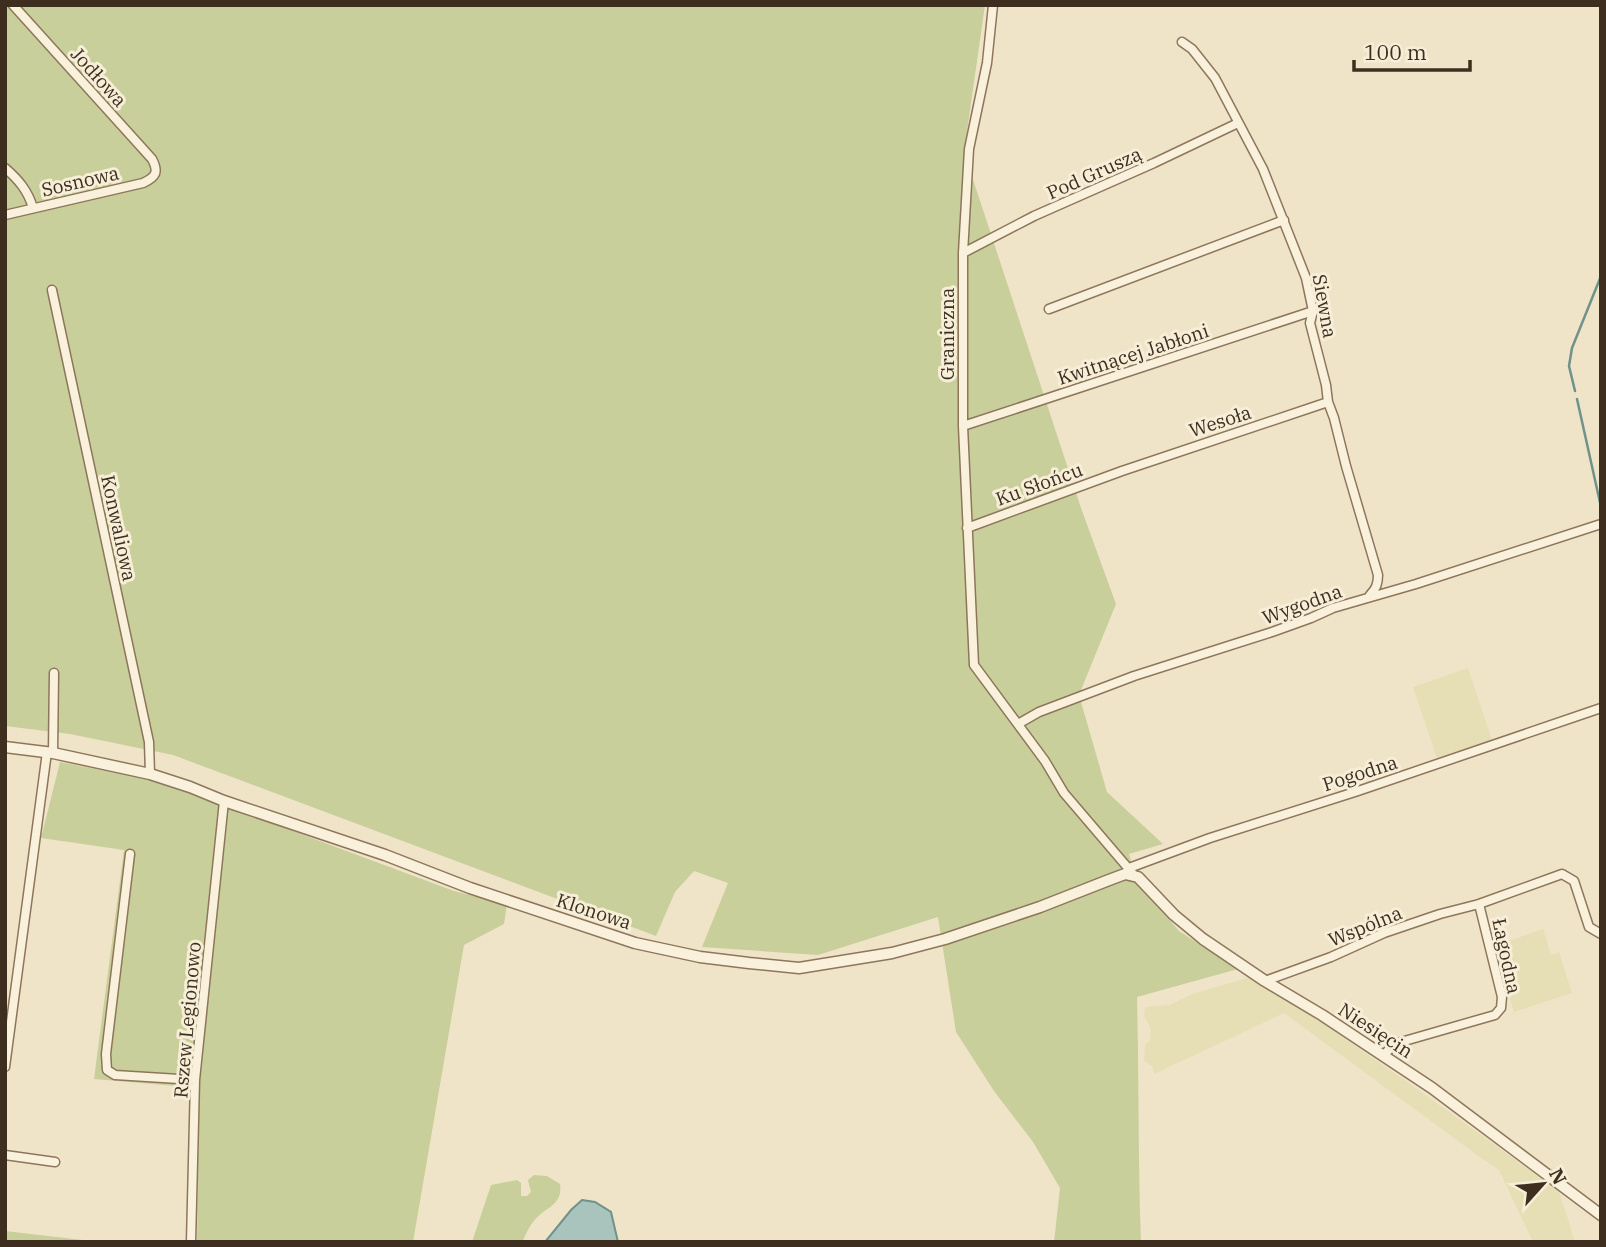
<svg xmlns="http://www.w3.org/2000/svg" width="1606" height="1247" font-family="'IBM Plex Serif',serif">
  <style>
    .farmland { fill: #e6deb5 }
    .green { fill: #c9cf9b }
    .water { fill: #a9c4bc; stroke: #6f938a; stroke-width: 2 }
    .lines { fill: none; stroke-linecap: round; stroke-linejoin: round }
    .stream { stroke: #6f938a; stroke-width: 2.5 }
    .minor-casing { stroke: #8d765c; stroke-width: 11 }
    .tertiary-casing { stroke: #8d765c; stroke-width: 13 }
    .minor { stroke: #faf1dc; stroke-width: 8 }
    .tertiary { stroke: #faf1dc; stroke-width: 10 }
    .labels { text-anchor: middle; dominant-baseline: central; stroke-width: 6; stroke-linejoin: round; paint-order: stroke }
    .street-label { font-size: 19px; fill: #3d2e20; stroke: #f7eed8 }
  </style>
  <rect width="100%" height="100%" fill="#f0e4c8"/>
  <path class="farmland" d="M1468 668 1492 740 1437 758 1413 687Z
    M1543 929 1551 955 1559 952 1572 993 1514 1012 1494 946Z
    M1250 977 1318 1020 1406 1081 1559 1191 1575 1242H1533L1499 1170 1477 1155 1284 1013 1154 1074 1152 1066 1144 1061 1145 1045 1150 1040 1151 1029 1144 1016 1145 1007 1170 1005 1192 994Z"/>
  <path class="green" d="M5 5H985L964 152 1081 508 1116 604 1079 695 1107 792 1163 844 1129 854 1137 881 1179 931 1238 969 1137 997C1139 1078 1138 1160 1141 1242H1054L1060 1188 1033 1142 994 1091 956 1032 938 917 818 955 702 947 728 883 694 871 675 892 656 936 173 755 70 734 5 726Z
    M60 762 161 782 454 891 507 904 504 924 464 945 413 1242H197L199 1088 94 1079 124 850 41 838Z
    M534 1175 547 1176 560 1184C563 1206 546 1206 534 1221 529 1226 526 1235 522 1242H472L491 1185 517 1180 521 1183V1196H527L531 1192 528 1180Z
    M5 1231 100 1242H5Z"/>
  <path class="water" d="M582 1200 595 1202 611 1212 618 1242H545L571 1210Z"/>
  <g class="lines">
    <path class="stream" d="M1575 391 1569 366 1572 348 1601 276
      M1577 399 1601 507"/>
    <defs>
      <path id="minor" d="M993 5 987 63 969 149 963 253V426L974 665 1045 761 1064 793 1134 875
        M1182 42 1192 49 1215 78 1263 169 1306 278 1313 311 1310 323 1326 385 1328 402 1334 418 1346 466 1378 575C1378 584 1376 589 1370 595
        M5 168C19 180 28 191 33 208
        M5 215 143 183C156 177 159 172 152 159L13 5
        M963 253 1034 216 1154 163 1238 123
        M52 290 149 742 150 774
        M1049 309 1284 220
        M963 426 1313 311
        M967 528 1122 471 1328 402
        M1018 724 1039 712 1134 676 1272 632 1311 618 1333 608 1416 584 1601 524
        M53 753 54 673
        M130 854 106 1054 107 1070 115 1075 195 1080
        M1129 868 1210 838 1358 791 1601 708
        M1265 981 1331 957 1384 933 1440 914 1479 904 1562 874 1574 881 1589 927 1601 934
        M1384 1055 1394 1044 1495 1015 1501 1008 1502 997 1479 904
        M5 1067 47 752
        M5 1155 55 1162
        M191 1242 195 1080 224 801"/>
      <path id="tertiary" d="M5 747 53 753 150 774 190 787 224 801 385 855 470 888 635 943 700 957 749 963 799 968 892 953 945 939 1040 907 1109 880 1125 874 1138 877 1174 915 1203 939 1265 981 1322 1015 1432 1088 1601 1215"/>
    </defs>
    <use href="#minor" class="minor-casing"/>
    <use href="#tertiary" class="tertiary-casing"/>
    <use href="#minor" class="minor"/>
    <use href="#tertiary" class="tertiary"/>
  </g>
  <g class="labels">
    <g class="street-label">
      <text transform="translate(99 77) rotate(48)">Jodłowa</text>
      <text transform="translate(1094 173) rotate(-24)">Pod Gruszą</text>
      <text transform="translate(80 181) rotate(-13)">Sosnowa</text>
      <text transform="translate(1325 306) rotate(80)">Siewna</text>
      <text transform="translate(947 334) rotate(-90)">Graniczna</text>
      <text transform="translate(1133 354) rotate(-18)">Kwitnącej Jabłoni</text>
      <text transform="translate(1220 421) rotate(-18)">Wesoła</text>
      <text transform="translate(1039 484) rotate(-20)">Ku Słońcu</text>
      <text transform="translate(119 528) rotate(78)">Konwaliowa</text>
      <text transform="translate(1302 604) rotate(-20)">Wygodna</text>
      <text transform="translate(1360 773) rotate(-18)">Pogodna</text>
      <text transform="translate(594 911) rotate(18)">Klonowa</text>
      <text transform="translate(1365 926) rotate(-22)">Wspólna</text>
      <text transform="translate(1507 956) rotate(78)">Łagodna</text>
      <text transform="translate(187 1020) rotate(-85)">Rszew Legionowo</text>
      <text transform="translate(1376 1030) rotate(33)">Niesięcin</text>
    </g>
  </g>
  <rect width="1606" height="1247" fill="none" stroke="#3d2e20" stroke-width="14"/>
  <g transform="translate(1543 1184) rotate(63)" stroke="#f7eed8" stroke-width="5" paint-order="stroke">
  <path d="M0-5L12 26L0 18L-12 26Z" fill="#3d2e20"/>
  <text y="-10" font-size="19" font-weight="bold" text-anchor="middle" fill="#3d2e20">N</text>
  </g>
  <path d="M1354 60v10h116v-10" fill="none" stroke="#3d2e20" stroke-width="3.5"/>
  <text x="1364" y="60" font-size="21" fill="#3d2e20" stroke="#f7eed8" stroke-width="5" paint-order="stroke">100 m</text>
</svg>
